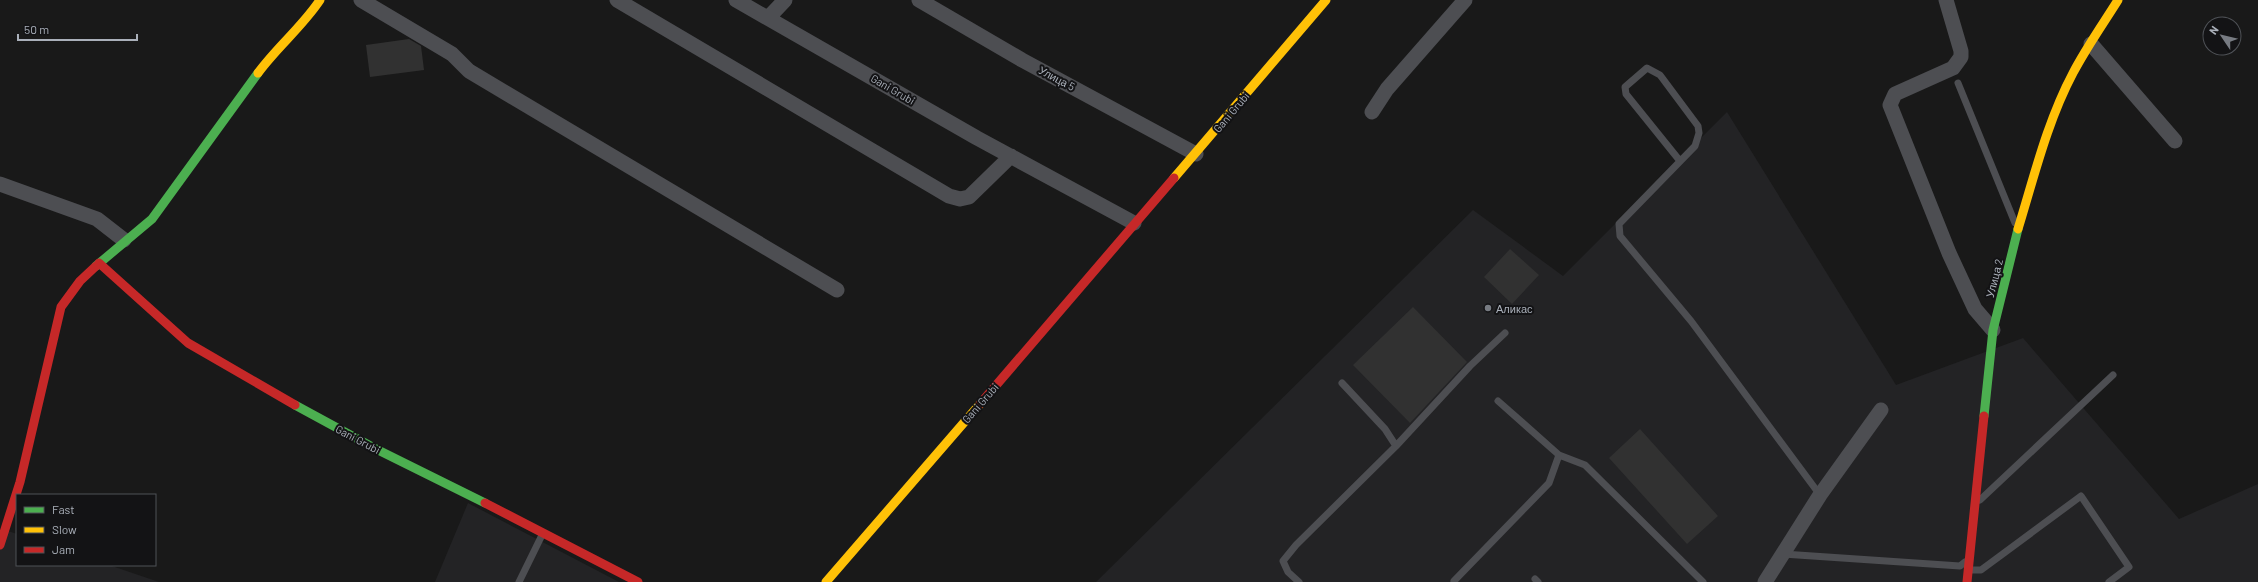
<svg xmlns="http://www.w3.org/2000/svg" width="2258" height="582" font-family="Barlow,sans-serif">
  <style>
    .built { fill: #232325 }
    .building { fill: #313131 }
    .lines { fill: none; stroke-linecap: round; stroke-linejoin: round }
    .lane { stroke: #4d4e52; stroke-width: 7 }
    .street { stroke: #4d4e52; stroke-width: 15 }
    .fast { stroke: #4caf50; stroke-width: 9 }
    .slow { stroke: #ffc107; stroke-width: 9 }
    .jam { stroke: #c62828; stroke-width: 9 }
    .poi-dot { fill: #777b82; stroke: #131315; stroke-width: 1.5 }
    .labels { text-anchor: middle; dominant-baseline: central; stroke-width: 4; stroke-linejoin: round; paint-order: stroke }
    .street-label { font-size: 11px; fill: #aab0ba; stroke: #131315 }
    .poi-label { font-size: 11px; fill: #aab0ba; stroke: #131315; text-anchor: start }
  </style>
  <rect width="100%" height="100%" fill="#191919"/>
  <path class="built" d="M1727 112 1896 385 2023 338 2179 519 2258 484V582H1096L1473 210 1563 276Z
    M468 503 619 582H435Z
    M5 530 17 534V565H109L159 582H0V536Z"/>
  <path class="building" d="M409 39 421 46 424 70 370 77 366 45Z
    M1510 249 1539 275 1512 304 1484 277Z
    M1413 307 1467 362 1410 423 1353 365Z
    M1640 429 1718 516 1687 544 1609 458Z"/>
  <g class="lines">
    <path class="lane" d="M1958 83 2015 223
      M1680 161 1626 94 1625 87 1647 68 1660 75 1698 126 1699 133 1695 146 1619 224 1620 236 1691 321 1820 495
      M1498 401 1559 455 1585 465 1703 582
      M1396 446 1470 366 1505 333
      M1980 500 2113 375
      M1783 554 1960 566 1965 562
      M1970 570H1981L2081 496 2129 567 2109 582
      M1535 579 1538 582
      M1454 581 1549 483 1559 455
      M519 582 543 533
      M1299 582 1288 572 1283 561 1296 545 1396 446 1385 429 1342 383"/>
    <path class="street" d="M361 0 452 54 469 71 837 290
      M617 0 949 196 960 199 969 197 1011 156
      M736 0 977 138 1134 223
      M919 0 1022 60 1196 154
      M1946 0 1961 51V57L1953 68 1895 94 1890 105 1949 253 1975 309 1993 330
      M769 17 785 0
      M2091 44 2175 141
      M1372 112 1387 89 1465 0
      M0 184 97 219 124 240
      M1765 582 1820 495 1881 410"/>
    <path class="fast" d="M96 266 152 219 258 73
      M295 405 376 449 485 503
      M1984 416 1993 330 2018 229"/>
    <path class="slow" d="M258 73C277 47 302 27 320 0
      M1174 178 1326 0
      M2018 229C2034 177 2047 122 2073 73 2086 48 2103 24 2118 0
      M826 582 980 404"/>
    <path class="jam" d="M99 263 188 343 295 405
      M980 404 1174 178
      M485 503 638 582
      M0 545 20 482 61 307 80 281 96 266
      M1967 582 1984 416"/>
  </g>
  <circle class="poi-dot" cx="1488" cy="308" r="4"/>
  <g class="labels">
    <g class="street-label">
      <text transform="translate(1057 78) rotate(28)">Улица 5</text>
      <text transform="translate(893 89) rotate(30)">Gani Grubi</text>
      <text transform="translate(1231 112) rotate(-50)">Gani Grubi</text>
      <text transform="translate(1994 278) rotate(-76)">Улица 2</text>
      <text transform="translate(980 403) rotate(-49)">Gani Grubi</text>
      <text transform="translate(358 439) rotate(28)">Gani Grubi</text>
    </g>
    <g class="poi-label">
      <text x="1496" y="308">Аликас</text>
    </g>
  </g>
  <rect x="16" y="494" width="140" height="72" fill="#131315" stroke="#4f5257"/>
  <rect x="24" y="507" width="20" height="6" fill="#4caf50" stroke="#4f5257"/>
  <text x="52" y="514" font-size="12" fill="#aab0ba">Fast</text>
  <rect x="24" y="527" width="20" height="6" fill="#ffc107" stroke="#4f5257"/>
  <text x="52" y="534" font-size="12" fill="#aab0ba">Slow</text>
  <rect x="24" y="547" width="20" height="6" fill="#c62828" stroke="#4f5257"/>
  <text x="52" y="554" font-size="12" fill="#aab0ba">Jam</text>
  <g transform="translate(2222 36) rotate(305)"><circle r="19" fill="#131315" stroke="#4f5257"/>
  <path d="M0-3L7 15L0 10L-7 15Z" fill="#777b82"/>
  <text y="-6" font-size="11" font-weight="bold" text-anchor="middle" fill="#aab0ba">N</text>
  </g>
  <path d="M18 34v6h119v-6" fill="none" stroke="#aab0ba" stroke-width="2"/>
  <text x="24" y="34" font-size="12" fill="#aab0ba" stroke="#131315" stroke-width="3" paint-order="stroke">50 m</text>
</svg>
